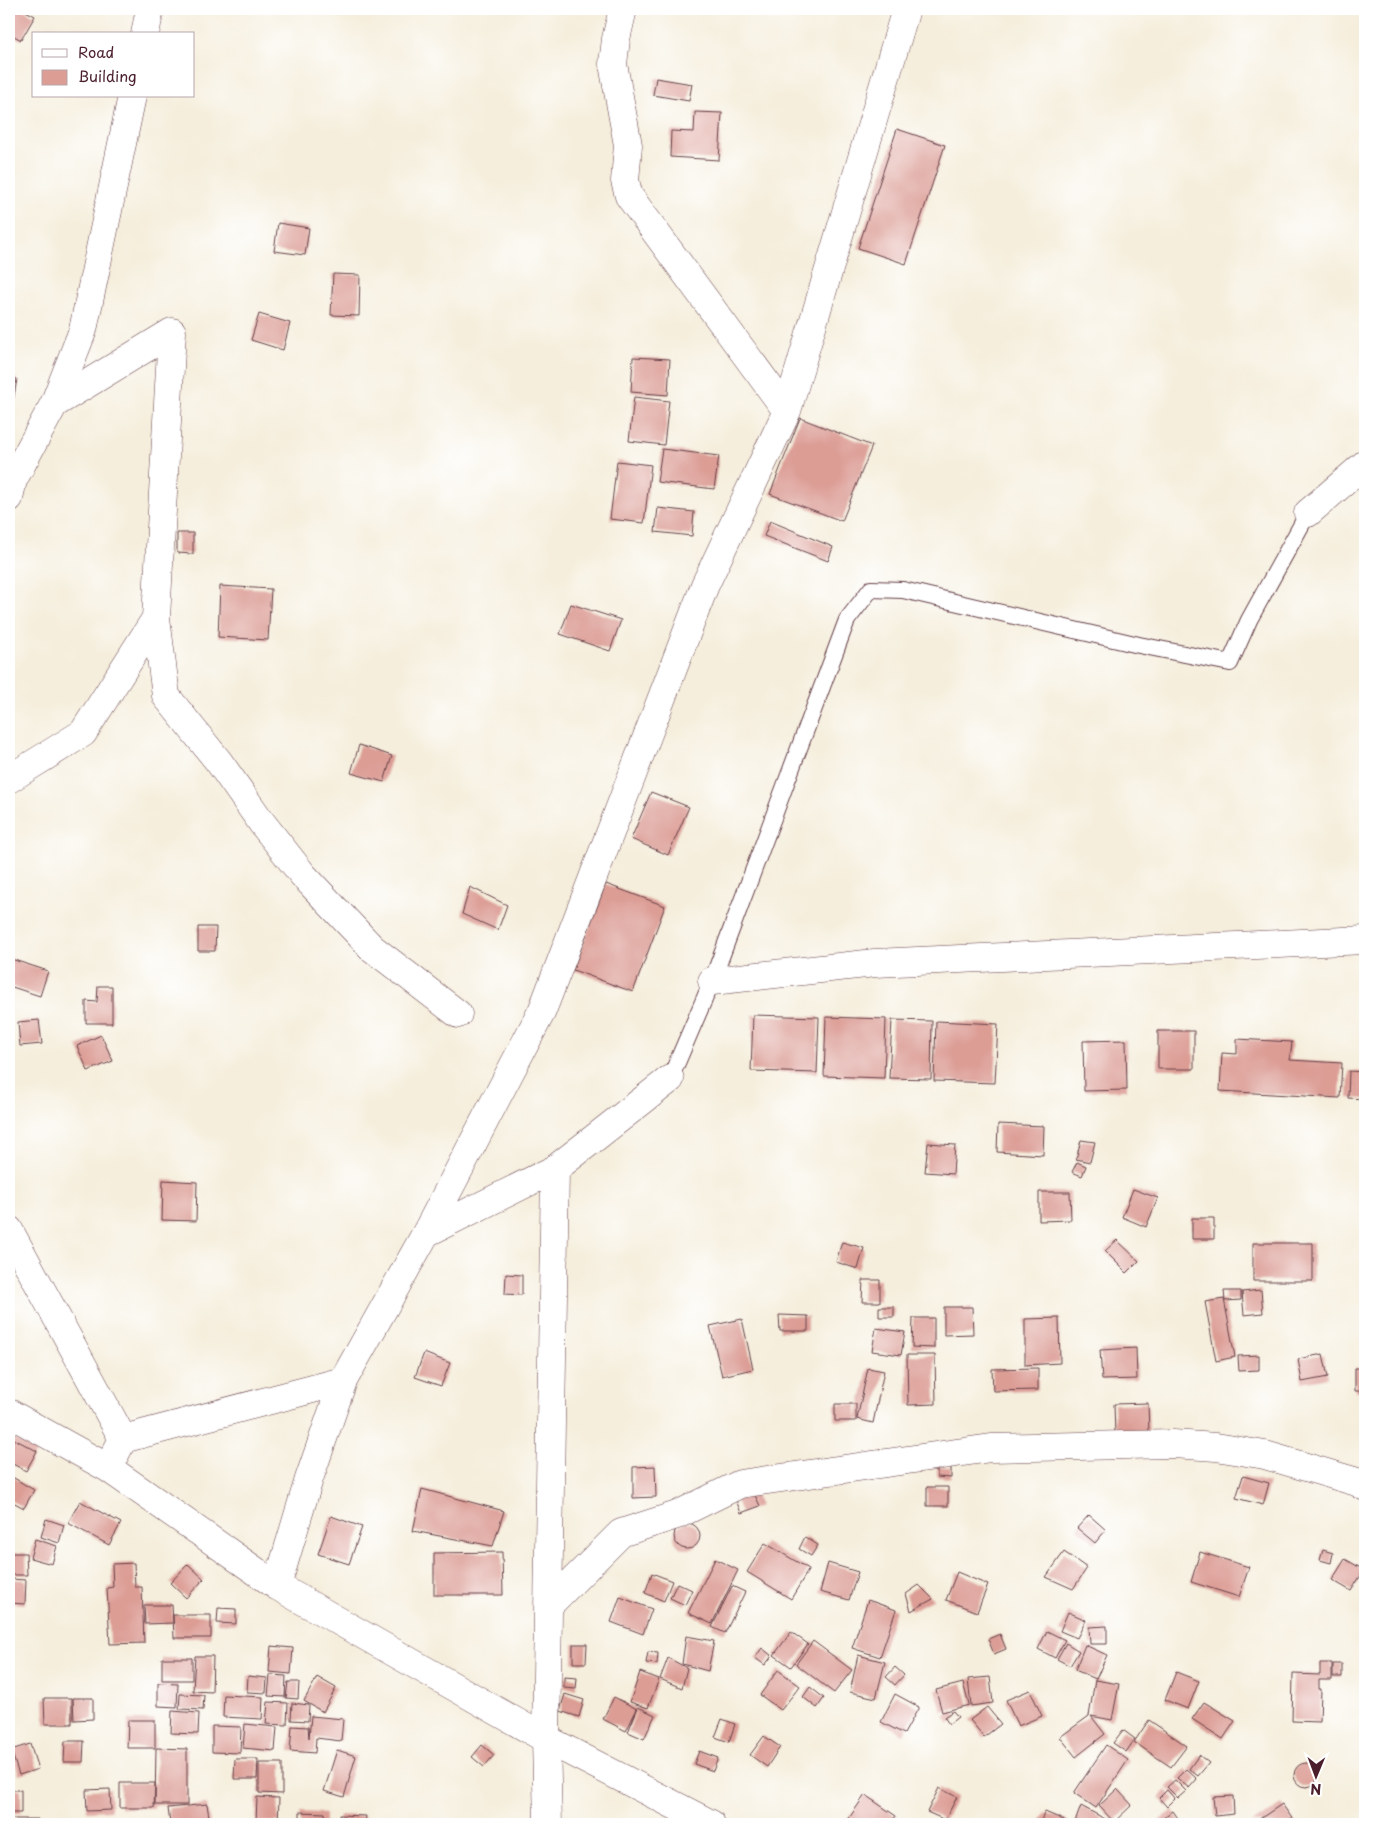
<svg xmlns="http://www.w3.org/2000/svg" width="1374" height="1833" font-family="'Playpen Sans',sans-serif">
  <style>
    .building { fill: #dc9d95 }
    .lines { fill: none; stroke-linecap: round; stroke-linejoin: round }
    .lane-casing { stroke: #643e46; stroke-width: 18 }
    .street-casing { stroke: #643e46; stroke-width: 29 }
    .lane { stroke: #fff; stroke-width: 16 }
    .street { stroke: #fff; stroke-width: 28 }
  </style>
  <rect width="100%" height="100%" fill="#fff"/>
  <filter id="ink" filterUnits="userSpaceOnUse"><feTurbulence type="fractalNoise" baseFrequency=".02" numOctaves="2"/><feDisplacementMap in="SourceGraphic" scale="10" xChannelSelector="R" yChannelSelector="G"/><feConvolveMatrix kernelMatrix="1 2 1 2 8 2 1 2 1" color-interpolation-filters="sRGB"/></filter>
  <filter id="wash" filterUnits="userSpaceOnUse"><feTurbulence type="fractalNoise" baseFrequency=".0096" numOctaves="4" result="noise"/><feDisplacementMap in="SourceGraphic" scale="20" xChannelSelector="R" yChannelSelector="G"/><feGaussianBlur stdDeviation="1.12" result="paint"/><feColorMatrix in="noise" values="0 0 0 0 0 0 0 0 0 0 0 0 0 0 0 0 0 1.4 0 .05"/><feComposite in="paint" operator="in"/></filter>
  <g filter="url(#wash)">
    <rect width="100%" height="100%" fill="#f5eedc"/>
    <g id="blocks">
      <path class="building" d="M9 9H22L35 16 21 40 9 33Z
        M656 78 692 84 689 101 653 95Z
        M695 112 722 113 719 160 670 157 671 131 694 132Z
        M897 129 945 145 906 264 858 248Z
        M278 223 309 228 305 255 274 251Z
        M333 274 360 275 359 316 331 315Z
        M259 314 290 323 283 350 251 340Z
        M633 357 670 359 668 395 631 392Z
        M9 377 17 379 12 408H9Z
        M634 397 669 401 664 445 629 441Z
        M800 418 872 446 842 521 770 494Z
        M662 449 719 456 714 489 657 482Z
        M617 461 651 465 644 523 610 519Z
        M658 508 694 512 692 536 655 532Z
        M770 521 833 547 828 561 764 536Z
        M177 533H193V554L177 553Z
        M220 586 271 589 268 640 218 637Z
        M571 604 621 620 610 651 560 634Z
        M359 745 392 756 384 782 351 773Z
        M651 792 689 807 668 855 631 839Z
        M606 884 665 906 633 992 573 970Z
        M470 887 507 905 498 930 462 914Z
        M198 927H216L215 951H198Z
        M11 959 48 971 40 996 9 986V966Z
        M98 986H112V1023H86V1001L97 1002Z
        M753 1015 819 1017 817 1073 751 1071Z
        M826 1017 886 1019 884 1078 824 1076Z
        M39 1020 42 1044 20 1046 18 1022Z
        M892 1020 932 1021 931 1079 889 1078Z
        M936 1021 998 1024 995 1083 934 1081Z
        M1158 1031H1194V1069H1158Z
        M101 1035 113 1061 88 1071 77 1046Z
        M1237 1039 1292 1042 1290 1060 1342 1063 1340 1098 1220 1091 1222 1053 1237 1054Z
        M1126 1040 1127 1090 1084 1091 1083 1041Z
        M1349 1071 1365 1072V1099L1348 1098Z
        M998 1124 1044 1126 1043 1155 997 1152Z
        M1081 1140 1095 1142 1090 1162 1076 1159Z
        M928 1143 955 1145 953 1174 925 1172Z
        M1077 1162 1086 1166 1082 1176 1072 1172Z
        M163 1180 197 1182 196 1221 162 1220Z
        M1133 1189 1158 1198 1146 1227 1122 1217Z
        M1039 1192H1070L1071 1220 1039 1221Z
        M1192 1218H1214V1239H1192Z
        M1117 1240 1139 1261 1127 1273 1105 1251Z
        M842 1242 864 1248 858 1269 836 1262Z
        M1253 1243H1313V1281H1253Z
        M506 1274 522 1275V1295L505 1294Z
        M863 1280H880V1302H862Z
        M1261 1290 1263 1313 1244 1315 1242 1292Z
        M1224 1291H1241V1300L1225 1301Z
        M1224 1299 1235 1357 1216 1361 1205 1302Z
        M879 1307H894V1317H879Z
        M944 1307H972L973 1334 944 1335Z
        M779 1315 808 1316V1331H780Z
        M913 1318H934V1348L912 1347Z
        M1059 1318 1060 1363 1025 1365V1319Z
        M742 1319 753 1369 722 1376 710 1326Z
        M876 1328 905 1332 901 1355 872 1351Z
        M1136 1348 1137 1379 1102 1380 1100 1350Z
        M424 1353 450 1363 441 1386 415 1377Z
        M1323 1354 1328 1377 1302 1382 1298 1359Z
        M907 1355H935L936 1404 908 1405Z
        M1259 1355V1370L1239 1371 1238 1356Z
        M868 1368 884 1371 873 1423 857 1419Z
        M1038 1368V1390L993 1391 992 1369Z
        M1355 1368H1365V1391H1355Z
        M1148 1403 1149 1433 1115 1435 1114 1404Z
        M835 1404H856V1421H835Z
        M14 1439 37 1451 26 1471 9 1462V1450Z
        M655 1466 656 1497 633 1498V1467Z
        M937 1466 951 1467V1478L937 1477Z
        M9 1475 34 1490 24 1508 9 1500Z
        M1243 1476 1269 1483 1263 1505 1236 1498Z
        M927 1487H948V1506H927Z
        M422 1489 504 1511 493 1546 413 1531Z
        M754 1493 760 1506 741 1513 736 1500Z
        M80 1501 121 1523 109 1545 68 1523Z
        M1089 1515 1106 1530 1095 1543 1077 1528Z
        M331 1516 362 1527 349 1564 318 1554Z
        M46 1519 64 1525 59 1543 41 1537Z
        M674 1536a13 13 0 1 1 26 0a13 13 0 1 1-26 0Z
        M805 1537 818 1545 811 1556 799 1549Z
        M35 1539 57 1546 52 1564 30 1558Z
        M765 1543 809 1569 791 1599 747 1572Z
        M1323 1550 1333 1553 1331 1563 1320 1560Z
        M502 1552 503 1595H434V1553Z
        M1064 1552 1087 1568 1073 1589 1046 1577Z
        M1200 1552 1249 1567 1239 1597 1191 1582Z
        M9 1553H26L27 1575H9Z
        M715 1559 738 1570 712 1624 688 1613Z
        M1345 1559 1364 1570 1351 1591 1332 1580Z
        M134 1563 135 1587H142L144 1643 110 1644 107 1588 113 1587 112 1564Z
        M828 1563 858 1572 849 1600 820 1592Z
        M188 1564 204 1579 186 1598 170 1583Z
        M957 1572 988 1585 977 1612 946 1600Z
        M652 1573 672 1581 664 1601 645 1593Z
        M9 1579 26 1580 25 1604 9 1603Z
        M677 1583 692 1590 685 1605 670 1598Z
        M919 1585 933 1599 911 1611 906 1594Z
        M732 1586 745 1592 725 1633 712 1627Z
        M620 1597 652 1609 643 1634 611 1622Z
        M868 1600 896 1610 880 1657 852 1648Z
        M144 1605H172L173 1623 145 1624Z
        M218 1608 236 1609V1624L217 1623Z
        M1068 1612 1086 1620 1077 1638 1060 1631Z
        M173 1615H211V1638H174Z
        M1107 1626V1644H1090L1089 1627Z
        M1047 1631 1065 1640 1055 1658 1038 1649Z
        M791 1632 808 1644 791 1667 774 1655Z
        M1000 1634 1006 1649 994 1654 988 1639Z
        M686 1636 714 1641 708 1671 682 1664Z
        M813 1641 852 1670 834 1693 796 1664Z
        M1066 1643 1079 1651 1070 1666 1057 1659Z
        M573 1644H587L586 1663H573Z
        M1085 1645 1107 1655 1096 1679 1075 1670Z
        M271 1646 293 1648 291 1674 269 1672Z
        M762 1648 772 1656 765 1665 755 1658Z
        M648 1652 658 1653 657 1664 646 1663Z
        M858 1655 885 1662 876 1698 850 1692Z
        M195 1656H213L212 1692 193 1691Z
        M162 1658H192V1680H162Z
        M668 1658 687 1668 682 1688 660 1679Z
        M1320 1663H1332V1680H1319V1689H1321L1320 1722 1292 1721 1293 1674 1320 1675Z
        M1333 1664H1342V1677H1333Z
        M895 1667 904 1675 895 1685 886 1677Z
        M778 1670 800 1686 781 1710 760 1695Z
        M640 1672 659 1679 648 1708 630 1702Z
        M1176 1672 1199 1681 1188 1709 1165 1700Z
        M270 1675 286 1676 285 1697 268 1696Z
        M248 1676 267 1678 266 1693 247 1692Z
        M317 1677 336 1688 323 1712 304 1701Z
        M564 1677 577 1678 576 1689 564 1688Z
        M990 1677 993 1703 971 1706 968 1679Z
        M1095 1680 1119 1684 1112 1720 1091 1716 1105 1734 1076 1757 1060 1737 1089 1716Z
        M288 1682H299L298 1699 286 1698Z
        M158 1683 178 1684 177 1707 158 1706Z
        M963 1683 969 1705 942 1712 936 1690Z
        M810 1687 824 1698 817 1708 803 1697Z
        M1030 1690 1042 1716 1018 1726 1006 1700Z
        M180 1694 204 1695 203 1710 179 1709Z
        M565 1694 584 1700 579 1717 560 1711Z
        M895 1694 919 1707 904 1734 881 1722Z
        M224 1695 263 1697 262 1719 223 1717Z
        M614 1697 637 1709 626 1731 603 1719Z
        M44 1698H72V1724H45Z
        M73 1698H93V1719L74 1720Z
        M268 1702 288 1703 287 1725 266 1724Z
        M1204 1702 1235 1721 1223 1739 1192 1719Z
        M292 1703 309 1705 308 1721 291 1720Z
        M638 1707 655 1715 644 1739 628 1732Z
        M987 1707 1001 1724 984 1737 970 1720Z
        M172 1711 199 1713 198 1734 171 1733Z
        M953 1711 958 1717 949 1724 944 1717Z
        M311 1716 343 1719 341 1741 316 1738 315 1753 290 1751 292 1726 308 1727 309 1738Z
        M722 1719 735 1724 729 1742 715 1737Z
        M128 1720H155V1748H127Z
        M1149 1720 1187 1746 1171 1767 1134 1742Z
        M245 1724 277 1727 275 1751 243 1748Z
        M212 1726 241 1727 240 1753 212 1752Z
        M1123 1730 1135 1739 1126 1752 1113 1743Z
        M764 1736 780 1747 767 1767 750 1755Z
        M65 1741H84L83 1762H64Z
        M30 1744 38 1769 19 1775 11 1750Z
        M482 1745 494 1755 484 1767 472 1757Z
        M1106 1745 1128 1760 1096 1808 1074 1793Z
        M156 1748 187 1749V1805H155Z
        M337 1750 356 1756 344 1797 324 1791Z
        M699 1751 718 1758 713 1771 694 1764Z
        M1199 1755 1209 1763 1198 1776 1189 1769Z
        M235 1759H258L257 1779H234Z
        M259 1763H282V1794L259 1793Z
        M1294 1775a12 12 0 1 1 24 0a12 12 0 1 1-24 0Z
        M1186 1769 1197 1779 1189 1788 1177 1778Z
        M1175 1780 1186 1791 1178 1798 1167 1787Z
        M120 1783H155L154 1808H120Z
        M939 1788 957 1797 945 1820 927 1812Z
        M110 1789 111 1810 87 1811 86 1790Z
        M1117 1789 1132 1805 1114 1822 1099 1806Z
        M9 1790H21V1813H9Z
        M1167 1790 1175 1799 1167 1807 1159 1798Z
        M865 1795 896 1816 890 1824H845Z
        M1233 1796 1234 1814 1215 1816 1213 1797Z
        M257 1797 279 1798 278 1822H256Z
        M207 1804 210 1824H170L168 1808Z
        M1282 1804 1296 1824H1252Z
        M1081 1806 1107 1820 1105 1824H1081L1075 1822Z
        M1173 1811 1182 1824H1152Z
        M300 1812 325 1813V1824H300Z
        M1045 1812 1073 1824H1039Z
        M339 1815 366 1816 365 1824H339Z
        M9 1819H38V1824H9Z"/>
    </g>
  </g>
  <g filter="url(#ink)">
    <use href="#blocks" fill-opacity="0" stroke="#643e46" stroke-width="1"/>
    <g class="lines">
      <defs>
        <path id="lane" d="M670 1079 712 981 847 620 871 589 903 590 1139 645 1230 663 1249 620 1308 513"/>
        <path id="street" d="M623 9 616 39 613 64 628 145 625 181 629 196 787 411
          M145 34 150 9
          M9 498 13 480 54 404 83 330 132 96
          M1308 513 1365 464
          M156 618 166 696 219 762 262 823 303 875 372 948 458 1014
          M9 779 83 733 156 618 172 332 54 404
          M712 981 875 963 1365 940
          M9 1230 123 1439 108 1468
          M426 1233 542 1011 705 585 787 411 906 9
          M9 1413 108 1468 277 1586 546 1739 711 1824
          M123 1439 343 1381
          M277 1586 309 1479 343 1381 426 1233 555 1169 670 1079
          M549 1605 621 1533 677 1515 740 1484 991 1448 1173 1444 1216 1447 1265 1455 1357 1482 1365 1487
          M548 1824 546 1739 555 1169"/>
      </defs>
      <use href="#lane" class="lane-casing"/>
      <use href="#street" class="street-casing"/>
      <use href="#lane" class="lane"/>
      <use href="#street" class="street"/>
    </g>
  </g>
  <rect width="1374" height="1833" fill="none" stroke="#fff" stroke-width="30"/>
  <rect x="32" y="32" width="162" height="65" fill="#ffffff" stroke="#b7a5aa"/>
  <rect x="42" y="49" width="25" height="8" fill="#ffffff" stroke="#b7a5aa"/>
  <text x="78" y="58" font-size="15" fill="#4a1f2b">Road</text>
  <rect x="42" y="70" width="25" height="15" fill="#dc9d95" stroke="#b7a5aa"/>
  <text x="78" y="82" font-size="15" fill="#4a1f2b">Building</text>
  <g transform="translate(1316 1776) rotate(181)" stroke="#ffffff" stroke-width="4" paint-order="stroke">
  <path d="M0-4L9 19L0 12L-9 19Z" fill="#4a1f2b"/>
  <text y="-8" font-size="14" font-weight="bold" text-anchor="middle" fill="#4a1f2b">N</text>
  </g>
</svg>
